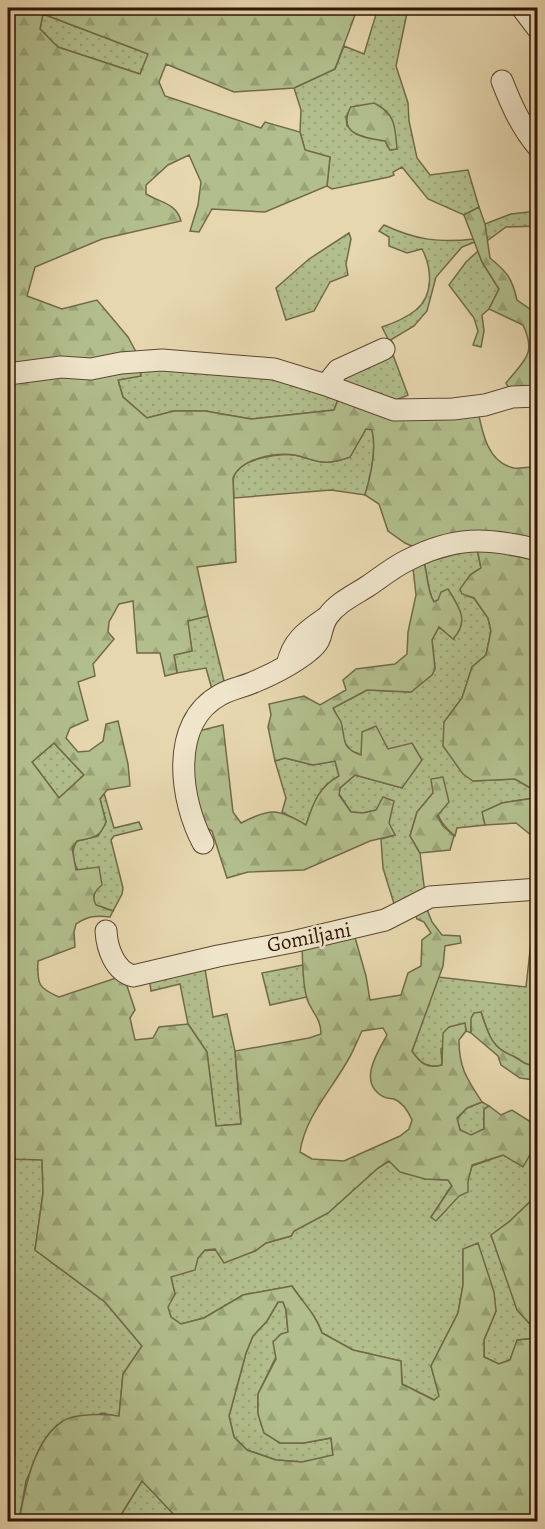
<svg xmlns="http://www.w3.org/2000/svg" width="545" height="1529" font-family="Alegreya,serif">
  <style>
    .grass { fill: url(#grass-dots); stroke: #716a4a; stroke-width: 1.5; fill-rule: evenodd }
    .forest { fill: url(#forest-firs); stroke: #716a4a; stroke-width: 1.5; fill-rule: evenodd }
    .lines { fill: none; stroke-linecap: round; stroke-linejoin: round }
    .minor-casing { stroke: #5e4630; stroke-width: 23 }
    .minor { stroke: #efe5cb; stroke-width: 21 }
    .labels { text-anchor: middle; dominant-baseline: central; stroke-width: 4.5; stroke-linejoin: round; paint-order: stroke }
    .street-label { font-size: 21px; fill: #301506; stroke: #efe5cb }
  </style>
  <defs>
    <pattern id="grass-dots" width="8" height="8" patternUnits="userSpaceOnUse" patternTransform="scale(1.5)"><rect width="8" height="8" fill="#b2bf8d"/><path d="M2 2h.1M6 6h.1" fill="none" stroke="#99a378" stroke-width="1.8" stroke-linecap="round"/></pattern>
    <pattern id="forest-firs" width="22" height="20" patternUnits="userSpaceOnUse" patternTransform="scale(1.5)"><rect width="22" height="20" fill="#b2bf8d"/><path d="M5 1l3.5 6h-7zM16 11l3.5 6h-7z" fill="#99a378"/></pattern>
  </defs>
  <rect width="100%" height="100%" fill="#e7d7af"/>
  <filter id="stains"><feTurbulence type="fractalNoise" baseFrequency=".00333" numOctaves="4"/><feColorMatrix values="0 0 0 0 .2 0 0 0 0 .09 0 0 0 0 .02 0 0 0 .5 -.17"/></filter>
  <radialGradient id="worn" r=".72"><stop offset=".6" stop-color="#630" stop-opacity="0"/><stop offset="1" stop-color="#630" stop-opacity=".3"/></radialGradient>
  <path class="grass" d="M378 8H408L396 66 408 103 409 121 417 158 430 175 468 170 479 207 464 215 428 199 402 167 393 172 394 175 389 177 332 189 327 186 330 157 305 150 300 132 301 110 294 88 335 69 344 46 364 54ZM351 107 397 149 390 150 385 141 347 126 346 117Z
    M43 14 149 54 140 74 57 47 40 29Z
    M537 211V226L506 227 487 241 485 224 511 214Z
    M384 225C416 240 439 243 474 239L475 242 462 247 436 277 427 311 414 326 389 341 382 327C394 323 406 318 416 310 434 295 432 268 422 249L407 253 389 246V237L379 231Z
    M349 233 351 239 346 264 348 275 330 282 314 311 286 320 276 288 309 259Z
    M478 251 482 262 499 289 489 309 482 315 484 331 481 347 473 345 478 331 474 318 449 285 466 262Z
    M388 352 393 355 408 395 389 403 336 380Z
    M139 367 273 375 339 397 334 410 251 419 205 411H174L147 418 123 397 118 380 141 376Z
    M366 429H372C377 450 371 475 365 495L331 490 234 498C234 490 231 477 237 470 246 459 280 453 295 455 304 457 313 461 322 462 332 463 341 460 350 457Z
    M477 548 481 568 470 575 467 596 474 598 488 618 491 631 486 655 472 667 462 698 444 722 473 781 515 779 534 790V798L502 803 483 812 485 825 457 828 455 836C438 822 437 814 433 793L417 812 410 836 420 853 425 894 395 907 383 868 381 839 395 835 376 810 363 813 351 812 339 794 340 788 355 775 402 788 389 749 361 755 351 751 343 740 341 723 333 708 367 690 411 692 435 668 432 640 439 627 454 639 438 600 434 602C427 591 428 576 424 563Z
    M208 616 225 685 213 693 206 668 177 673 174 655 192 651 187 621Z
    M54 743 84 775 59 798 32 762Z
    M285 758 313 765 335 761 339 776C320 786 312 806 306 826L282 812 286 798 275 761Z
    M104 793 114 828 139 822 142 829 114 836 111 840 123 888 122 894 113 911 96 905 93 900 95 891C82 877 65 860 77 841L98 836 106 822 100 799Z
    M537 887V1059L530 1065C523 1064 520 1059 513 1056 490 1048 489 1034 481 1012L471 1026V1033L466 1031 465 1024 441 1049 442 1065C427 1069 420 1063 412 1051L438 977 526 987Z
    M204 963 213 1017 227 1014 235 1051 241 1124 216 1126 207 1052 188 1024 180 984 151 991 149 977Z
    M303 965 307 997 270 1005 262 973Z
    M482 1102 489 1106 484 1110V1129L471 1136 460 1130 457 1119 467 1108Z
    M537 1152V1195L510 1221 491 1236 529 1323 537 1325V1338L518 1340 510 1360 499 1364 484 1357V1340L496 1311 463 1249V1285L458 1313 431 1366 440 1396 434 1400 402 1384 401 1361 353 1350 322 1333C315 1313 303 1303 292 1286L243 1295 204 1318 181 1324 171 1317 167 1307 175 1294 171 1277 198 1258 205 1250 255 1251 266 1243 291 1236 294 1231 328 1213 378 1168 389 1161 425 1179 448 1180 452 1185 431 1217 436 1220C453 1203 466 1189 472 1166L503 1155Z
    M8 1159H42L43 1193 35 1250 105 1302 142 1346 123 1374 119 1417 102 1413 46 1438 26 1481 19 1521 8 1522Z
    M278 1302H283L286 1310 288 1332 258 1394V1414L264 1432 280 1443H304L331 1438 333 1456 302 1462 276 1460 247 1450 234 1437 229 1416 246 1353 253 1336 267 1321Z
    M142 1480 180 1521 117 1522Z"/>
  <path class="forest" d="M8 8H349L355 15 335 69 294 88 234 92 166 64 159 82 165 96 261 128 265 122 300 132 305 150 330 157 327 186 265 212 212 209 199 232 190 231 198 205 201 182 189 155 168 165 146 185V194C161 203 176 203 181 221L102 239 35 267 27 296 62 309 97 300 128 337 135 350 141 376 118 380 123 397 147 418 174 411H205L251 419 334 410 339 397 478 411C482 432 488 463 514 468 521 469 530 466 537 467V840L516 823 485 825 482 812 502 803 534 798V790L515 779 473 781 463 774 443 746 444 722 462 698 472 667 486 655 491 631 488 618 474 598 462 594 460 589 470 575 481 568 477 548H416L405 543 388 531 379 504 365 495C371 475 377 450 372 430L366 429 350 457C341 460 333 463 323 462 313 461 304 457 295 455 276 452 241 458 233 478L236 562 197 567 208 616 188 621 192 651 174 655 177 673 165 676 160 653H137L133 601 119 604 109 622 108 632 114 639 93 664 95 676 78 682 88 720 70 728 66 738 78 752 89 751 103 741 106 724 118 721 128 764 130 786 107 790 100 799 106 822C99 839 94 837 77 841L72 848 76 870 99 867 102 885C95 891 91 896 96 905L113 911 110 917C96 915 88 916 76 924L74 932 75 947 38 961C37 984 38 988 59 997L119 977 125 980 135 1010 130 1018 135 1040 153 1038 159 1027 188 1024 207 1052 216 1126 241 1124 235 1051 309 1038 321 1034C321 1018 312 1013 307 999 302 982 303 964 302 947L354 934 366 976 370 1000 401 995 408 973 421 966 422 940 431 933 424 922 417 919 414 911 426 907 432 922 442 935 460 936 461 943 445 946 443 966 412 1051C420 1063 427 1069 442 1065L443 1033 449 1027 465 1023 466 1031 459 1040C459 1068 467 1079 482 1102L467 1108 457 1118 460 1130 471 1135 484 1129V1109L489 1106 501 1115 512 1110 537 1126V1152L531 1153 523 1167 503 1155 472 1165 468 1182V1192L459 1196 436 1221 431 1217 452 1186 448 1180 425 1179 400 1172 389 1161 378 1168 328 1213 294 1231 291 1236 266 1243 255 1251 224 1263 215 1249 205 1250 198 1258 195 1270 171 1277 175 1294 168 1307 171 1317 181 1324 204 1318 243 1295 292 1286C303 1303 315 1313 322 1333L353 1350 401 1361 402 1384 434 1400 439 1396 431 1366 458 1313 463 1285V1249L478 1243 494 1292 496 1311 484 1340V1357L499 1364 510 1360 517 1340 537 1338V1512L512 1521H180L142 1481 117 1521H19C25 1489 33 1440 63 1421 75 1413 105 1414 119 1416L123 1374 142 1346 105 1302 35 1250 43 1193 42 1160 8 1159V1086L14 1064 12 1037 8 1036ZM43 14 148 54 140 74 58 47 40 29ZM54 743 84 775 59 798 32 762ZM383 1028 387 1035C377 1053 357 1083 384 1097 387 1099 391 1098 394 1099 402 1102 408 1111 412 1120L409 1129 400 1136 344 1161 312 1159 300 1152C305 1118 328 1094 345 1065 352 1055 356 1043 362 1031ZM278 1302H283L286 1310 288 1332 281 1334 273 1342 276 1359 258 1394V1414L264 1433 280 1443H304L331 1438 333 1455 302 1462 276 1460 247 1450 234 1437 229 1416 246 1353 253 1336 267 1321Z
    M374 103C396 114 395 127 397 149L390 150 385 141C364 138 336 134 351 107Z
    M479 207 485 224 490 258C507 272 512 278 517 300L537 314V389L511 392 506 383C524 360 537 355 523 325L489 309 499 289 482 262 464 215Z
    M424 563C428 576 427 591 434 602L438 600 441 592 448 589C459 607 470 621 453 639L439 627 432 640 435 669 432 675 411 692 367 690 333 708C335 713 339 718 341 722 346 739 340 748 361 755L362 732 376 726 388 749 412 743 422 760 402 788 355 775 340 788 339 795 351 812 363 813 376 810 383 797 394 801 389 823 395 835 370 841 304 870 248 872 227 878 212 831 198 823 192 802 194 732 223 725 233 812 241 823C270 808 278 808 306 825 313 804 318 787 339 776L335 761 313 765 285 758 275 761 268 727 271 715 269 704 304 696 320 705 346 690 343 680 356 669 395 664 407 654 408 632 416 595 413 568Z
    M443 777 449 802 437 816 443 826 454 836 450 850 420 853 410 836 417 812 433 793 431 779Z
    M481 1012C488 1033 491 1048 513 1056 519 1059 523 1064 530 1065L537 1059V1083L534 1080 520 1078 501 1065 498 1056 471 1033V1018L474 1013Z
    M537 1195V1325L529 1323 517 1310 491 1235 510 1221Z"/>
  <g class="lines">
    <defs>
      <path id="minor" d="M522 8 538 29
        M502 81C511 104 521 127 538 147
        M8 374 61 367 91 369 121 363 162 360 274 369 326 385 394 410 453 409 485 405 512 397 538 396
        M326 385 338 370 384 349
        M287 666C292 640 307 631 327 617
        M203 843C180 800 169 723 220 695 230 689 243 687 254 682 273 674 293 664 309 651 326 638 318 630 328 616 337 603 354 595 368 586 380 578 392 568 406 561 454 536 486 537 538 550
        M106 931C107 949 115 971 133 976L218 956 292 942 385 920 430 897 538 889"/>
    </defs>
    <use href="#minor" class="minor-casing"/>
    <use href="#minor" class="minor"/>
  </g>
  <g class="labels">
    <g class="street-label">
      <text transform="translate(309 937) rotate(-11)">Gomiljani</text>
    </g>
  </g>
  <rect width="545" height="1529" fill="none" stroke="#e7d7af" stroke-width="30"/>
  <rect x="9" y="9" width="527" height="1511" fill="none" stroke="#301506" stroke-width="3"/>
  <rect x="15" y="15" width="515" height="1499" fill="none" stroke="#301506" stroke-width="1.5"/>
  <rect width="100%" height="100%" filter="url(#stains)"/>
  <rect width="100%" height="100%" fill="url(#worn)"/>
</svg>
